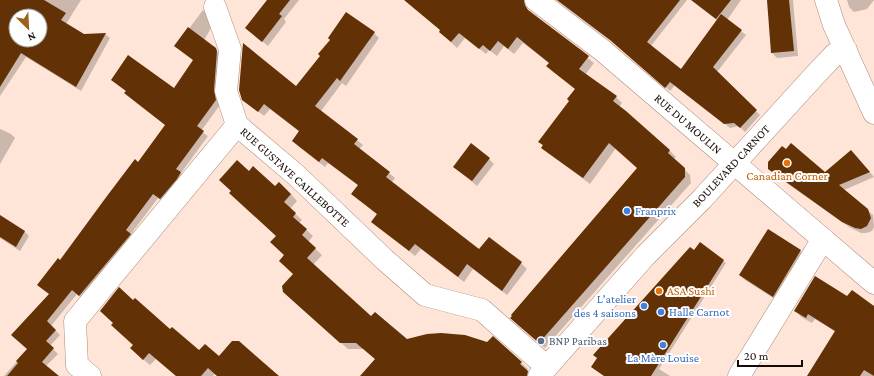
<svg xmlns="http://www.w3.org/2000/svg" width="874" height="376" font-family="'Crimson Pro',serif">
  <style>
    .shadow { fill: #0003; fill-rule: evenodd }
    .building { fill: #623106; fill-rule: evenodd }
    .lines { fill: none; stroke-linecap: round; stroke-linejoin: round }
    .minor-casing { stroke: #a98c7c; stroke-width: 23 }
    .minor { stroke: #fff; stroke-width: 22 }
    .food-dot { fill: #e8710a; stroke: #fff; stroke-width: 1.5 }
    .shop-dot { fill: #3f7fe0; stroke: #fff; stroke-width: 1.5 }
    .service-dot { fill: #5c6f8a; stroke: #fff; stroke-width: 1.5 }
    .labels { text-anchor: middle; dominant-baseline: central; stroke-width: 4; stroke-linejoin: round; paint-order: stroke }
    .street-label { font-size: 12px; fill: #140a05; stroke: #fff }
    .food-label { font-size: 12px; fill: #c56008; stroke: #fff }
    .shop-label { font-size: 12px; fill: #366cbe; stroke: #fff; text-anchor: start }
    .service-label { font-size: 12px; fill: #4e5e75; stroke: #fff; text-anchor: start }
  </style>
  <rect width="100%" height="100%" fill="#ffe5d7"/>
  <path class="shadow" d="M0 0H81L66 24 84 35 105 34 110 38 81 91 26 57 0 96ZM16 16H40V40H16Z
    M269 0H299L284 19 286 22 268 46 246 28Z
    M414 0H508L526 8 594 63 585 75 616 97 622 103 619 107 670 151 676 157 674 159 690 175 691 183 545 348 517 324 638 168 616 148 590 184 548 153 542 148 543 146 540 142 570 101 576 89 553 72 547 66 550 63 523 43 514 54 504 46 497 56 489 50 486 54 465 38 457 48 440 32 441 31Z
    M556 0H687L651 46 682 70 718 21 700 7 694 1V0H741L727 20 746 35 717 72 760 115 745 132 739 126 730 128 675 85 670 91 615 44Z
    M768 0H793L798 56 777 58 772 53Z
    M847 0H874L867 9 854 12 849 7Z
    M203 10 207 14 211 28 193 60 176 46Z
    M374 33 379 38 346 86 342 83 321 111 363 145 359 149 395 178 392 182 480 251 489 238 521 263 527 269 507 295 473 269 464 282 421 249 415 256 373 222 378 215 352 194 359 186 328 163 325 167 298 146 300 132 270 109 264 116 243 99 296 87Z
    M213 47 221 56 220 105 201 131 208 136 181 173 185 178 165 203 158 198 131 234 135 239 84 300 77 294 51 326 60 335 50 346 58 354 46 366 57 376H4L28 349 50 294 61 262 138 163 166 125 130 97 125 93 126 91 112 80 174 89Z
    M0 129 11 134 15 138 0 164Z
    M856 156 874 177 844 190 873 215 874 227 872 231 866 233H861L849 227 774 174 769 169 825 173Z
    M489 159 494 164 477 186 454 167Z
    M249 172 275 187 291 194 297 201 290 209 302 220 299 223 313 236 308 242 322 255 313 265 371 317 406 341 487 343 493 337 528 369 526 371 530 375 361 376 376 360 364 349H348L291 299 294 274 285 256 271 242 277 236Z
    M0 216 25 232 29 236 20 251 0 238Z
    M694 251 723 261 726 263 659 369 670 376H604Z
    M800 251 805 256 778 301 745 280 740 275Z
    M847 298 874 307V376H809L836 332 815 319 812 323 801 317 795 310Z
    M133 302 199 351 277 376H218L215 374 213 376H176L156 359 150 365 138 355 134 345Z"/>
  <path class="building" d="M0 0H44L66 13 61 20 84 34 106 33 76 87 21 53 0 87ZM16 16H40V40H16Z
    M267 0H290L279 14 282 16 262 42 245 28Z
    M404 0H524L525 5 528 10 589 56 579 69 617 96 613 101 626 111 670 150 668 153 685 168V177L539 343 510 318 512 316 511 315 637 168 609 143 583 178 541 148 543 145 538 142 569 101 567 99 575 89 546 66 549 63 517 37 508 49 498 41 490 51 483 45 479 49 459 33 451 42 439 32 440 30Z
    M557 0H680L647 42 681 69 721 14 742 30 713 67 757 110 740 128 734 123 724 124 670 82 665 88 610 40Z
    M691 0H731L716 19Z
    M767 0H789L794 51 771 53Z
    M346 12 375 32 340 81 337 78 315 106 358 139 354 144 390 172 386 177 479 249 489 237 522 262 502 291 467 264 458 277 415 244 409 251 371 222 377 214 351 194 358 185 322 158 319 162 292 141 299 131 264 104 258 112 242 100 239 90 243 43 296 86 320 56 318 54 330 40 328 38Z
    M188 27 216 48 217 51 214 90 216 100 197 126 204 131 176 169 181 172 177 179 160 199 153 194 126 230 131 234 79 296 72 290 47 321 56 330 46 341 54 348 42 362 59 376H7L18 363 16 361 27 349 11 335 49 294 37 285 58 258 60 260 107 196 135 159 138 162 165 125 124 93 126 91 111 80 128 55 174 88 193 60 174 46Z
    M471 143 490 158 472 181 453 167Z
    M791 143 825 172 851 150 870 172 839 185 868 209 871 218 867 226 861 229 855 228 842 222 768 169V162L782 146 786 149Z
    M237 160 249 171 253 166 275 186 279 182 291 194 284 202 296 213 293 217 307 229 302 235 316 248 307 258 371 316 375 312 407 339 427 334 441 333 465 335 487 342 493 336 522 362 520 364 528 371 527 376H360L375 359 356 343H340L283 292 282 286 293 274 279 261 284 255 270 242 276 236 229 193 231 191 219 180Z
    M0 215 25 231 16 247 0 237Z
    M768 229 801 250 773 297 739 275Z
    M700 242 724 260 651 376H604L591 367 597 358 593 355 690 247 694 250Z
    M815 276 847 296 852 290 874 306V376L864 370 860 376H807L835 331 808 314 806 318 794 311Z
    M119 287 133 300 135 298 170 329 172 327 199 350 205 344 219 356 232 341H239L279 376H217L208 368 201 376H176L149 353 143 360 130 348 133 345 111 325 113 323 100 311Z"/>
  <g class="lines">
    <defs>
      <path id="minor" d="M536 0 602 50 874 283
        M826 0 834 25 874 113
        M215 7 230 49 226 91 237 125
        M90 376 77 365 75 321 237 125 296 175 385 260 425 295 482 310 547 367
        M539 376 646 255 702 199 816 74 835 54 846 50
        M739 376 823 239"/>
    </defs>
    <use href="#minor" class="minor-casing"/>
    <use href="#minor" class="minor"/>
  </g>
  <g class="food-dot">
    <circle cx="787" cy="163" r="4"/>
    <circle cx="659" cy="291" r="4"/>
  </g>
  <g class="shop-dot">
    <circle cx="627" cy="211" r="4"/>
    <circle cx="644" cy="306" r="4"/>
    <circle cx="661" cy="312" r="4"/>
    <circle cx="663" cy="345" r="4"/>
  </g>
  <circle class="service-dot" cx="541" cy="341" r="4"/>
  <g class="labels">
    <g class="street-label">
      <text transform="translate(688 124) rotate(41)">RUE DU MOULIN</text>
      <text transform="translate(731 166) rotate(-47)">BOULEVARD CARNOT</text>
      <text transform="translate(295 177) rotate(42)">RUE GUSTAVE CAILLEBOTTE</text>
    </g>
    <g class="food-label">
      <text x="787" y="176">Canadian Corner</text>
      <text x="667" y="291" text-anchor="start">ASA Sushi</text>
    </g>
    <g class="shop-label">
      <text x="635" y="211">Franprix</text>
      <text x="636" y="299" text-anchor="end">L'atelier<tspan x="636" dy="14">des 4 saisons</tspan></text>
      <text x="669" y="312">Halle Carnot</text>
      <text x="663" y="358" text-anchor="middle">La Mère Louise</text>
    </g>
    <g class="service-label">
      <text x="549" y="341">BNP Paribas</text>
    </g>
  </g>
  <g transform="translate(28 28) rotate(156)"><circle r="19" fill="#ffffff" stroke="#a19d9b"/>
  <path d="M0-3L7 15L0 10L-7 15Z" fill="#99631b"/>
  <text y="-6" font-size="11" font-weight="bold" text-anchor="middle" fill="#140a05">N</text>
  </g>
  <path d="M738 360v6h64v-6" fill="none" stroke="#140a05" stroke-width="2"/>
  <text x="744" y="360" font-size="12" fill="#140a05" stroke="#ffffff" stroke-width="3" paint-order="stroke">20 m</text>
</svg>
